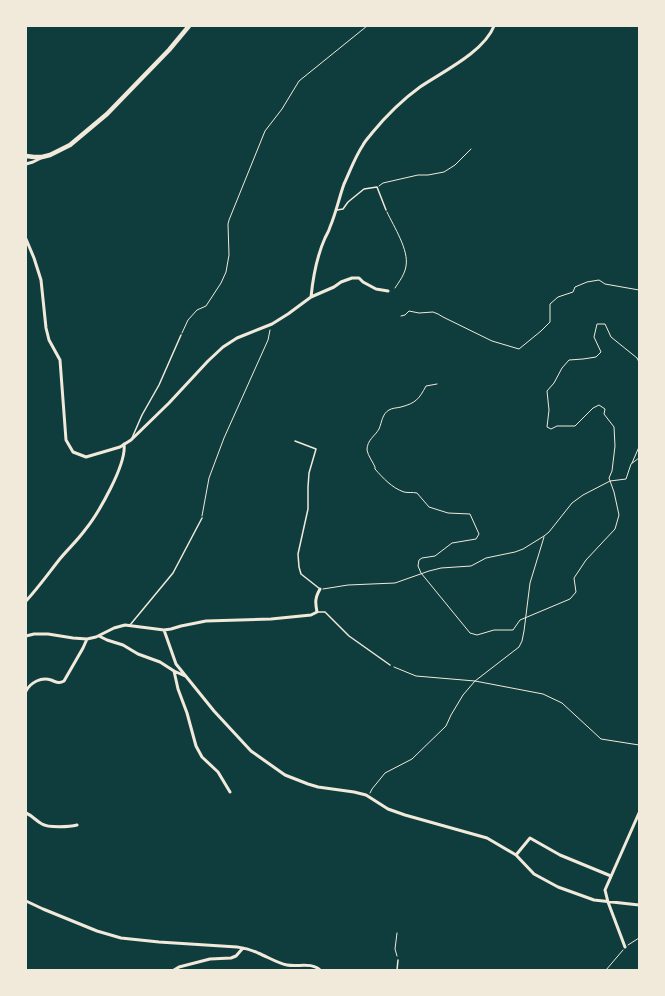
<svg xmlns="http://www.w3.org/2000/svg" width="665" height="996" font-family="'Archivo Narrow',sans-serif">
  <style>
    .lines { fill: none; stroke-linecap: round; stroke-linejoin: round }
    .path { stroke: #f1e9da; stroke-width: 1 }
    .service { stroke: #f1e9da; stroke-width: 1.5 }
    .minor { stroke: #f1e9da; stroke-width: 3 }
    .primary { stroke: #f1e9da; stroke-width: 4.5 }
  </style>
  <rect width="100%" height="100%" fill="#0f3d3e"/>
  <g class="lines">
    <path class="path" d="M379 186 383 183 418 175H428L444 172 455 165 471 149
      M387 212C394 227 409 250 406 266 405 274 399 282 395 288
      M401 316 405 315 409 311 419 313 433 312 438 314 443 317 492 341 519 349 541 331 550 322V304L558 297 573 292 575 287 587 282 599 280 605 284 639 290
      M182 333 188 320 197 310 206 306 221 283 226 272 229 255 228 224 229 220 265 131 282 109 299 81 367 26
      M437 384 426 386C419 399 416 403 401 407 397 408 392 408 389 410 382 414 382 422 379 429 375 436 367 440 367 450 368 456 373 462 375 467V469C383 478 392 488 404 492 408 493 412 492 417 493L429 507 448 513 470 514 479 534 476 539 452 543 435 556 422 558 419 560 418 566 421 573 470 633 477 635 494 630H513L520 620 570 599 576 592 574 578 586 560 615 529 619 515 614 492 609 478 612 471 615 446 614 427 604 414 605 409 599 405 593 408 575 426H557L551 429 547 427 549 410 547 391 554 383 562 368 569 360 583 359 596 357 601 352 594 337 597 324H605L611 337 637 358 639 362
      M632 463 639 447
      M202 516 209 478 224 438 268 340 270 330
      M323 589 348 585 395 583 429 571 441 568 471 566 486 558 515 552 523 549 544 536 549 532 572 503 583 495 610 481 626 479 631 464 639 458
      M394 667 416 676 475 681 543 694 562 703 601 739 639 745
      M370 793 372 789 385 773 412 759 446 726 451 715 463 695 475 681 519 647 522 641 524 631 530 583 544 537
      M628 945 639 938
      M397 956 395 949 397 933
      M606 970 623 950"/>
    <path class="service" d="M337 210 343 209 348 202 364 189 377 187 386 210
      M132 438 142 415 159 385 181 335
      M295 441 316 449 309 473 308 487V509L298 554 299 567 301 574 320 589
      M318 612H325L349 636 390 665
      M130 625 173 573 202 518
      M397 970 398 960"/>
    <path class="minor" d="M26 164 33 162 41 158
      M26 239 34 258 41 280 46 328 49 340 60 360 66 440 73 452 86 457 120 447 131 440 169 403 208 361 223 347 237 338 272 324 288 314 311 297 334 287 341 282 352 278H359L363 282 376 289 388 291
      M311 297C313 277 317 256 325 238 327 234 329 231 330 227 336 213 339 198 344 184 350 171 355 157 363 145 365 141 369 137 372 133 386 116 402 100 420 87 442 72 484 52 494 26
      M26 601C38 588 48 574 59 560 67 550 77 541 85 530 98 514 127 464 124 444
      M164 630 176 664 214 711 251 751 285 775 308 784 318 787 354 792 366 795 388 809 405 815 487 838 516 855 534 874 558 887 594 900 639 905
      M26 636 34 634H48L73 638 87 639 96 637 114 628 125 625 164 630 171 629 181 626 206 621 271 619 311 615 317 612C315 602 315 598 320 589
      M99 636 107 640 123 645 138 654 160 662 174 671 185 676
      M174 671 178 689 187 713 196 746 202 757 218 772 230 792
      M26 691C31 682 41 677 51 680 56 682 59 684 64 681L83 648 87 639
      M26 813C33 816 36 821 42 824 48 828 70 827 77 825
      M516 855 530 838 560 855 611 876
      M26 901 43 909 97 931 121 938 159 942 237 947C245 948 252 950 258 953 268 957 277 963 287 965 298 967 312 962 320 970
      M625 947 608 902 605 890 639 813
      M174 970 179 967 210 959 231 958 236 956 243 948"/>
    <path class="primary" d="M26 156 34 157H42L50 155 70 145 107 114 169 50 189 26"/>
  </g>
  <rect width="665" height="996" fill="none" stroke="#f1e9da" stroke-width="54"/>
</svg>
